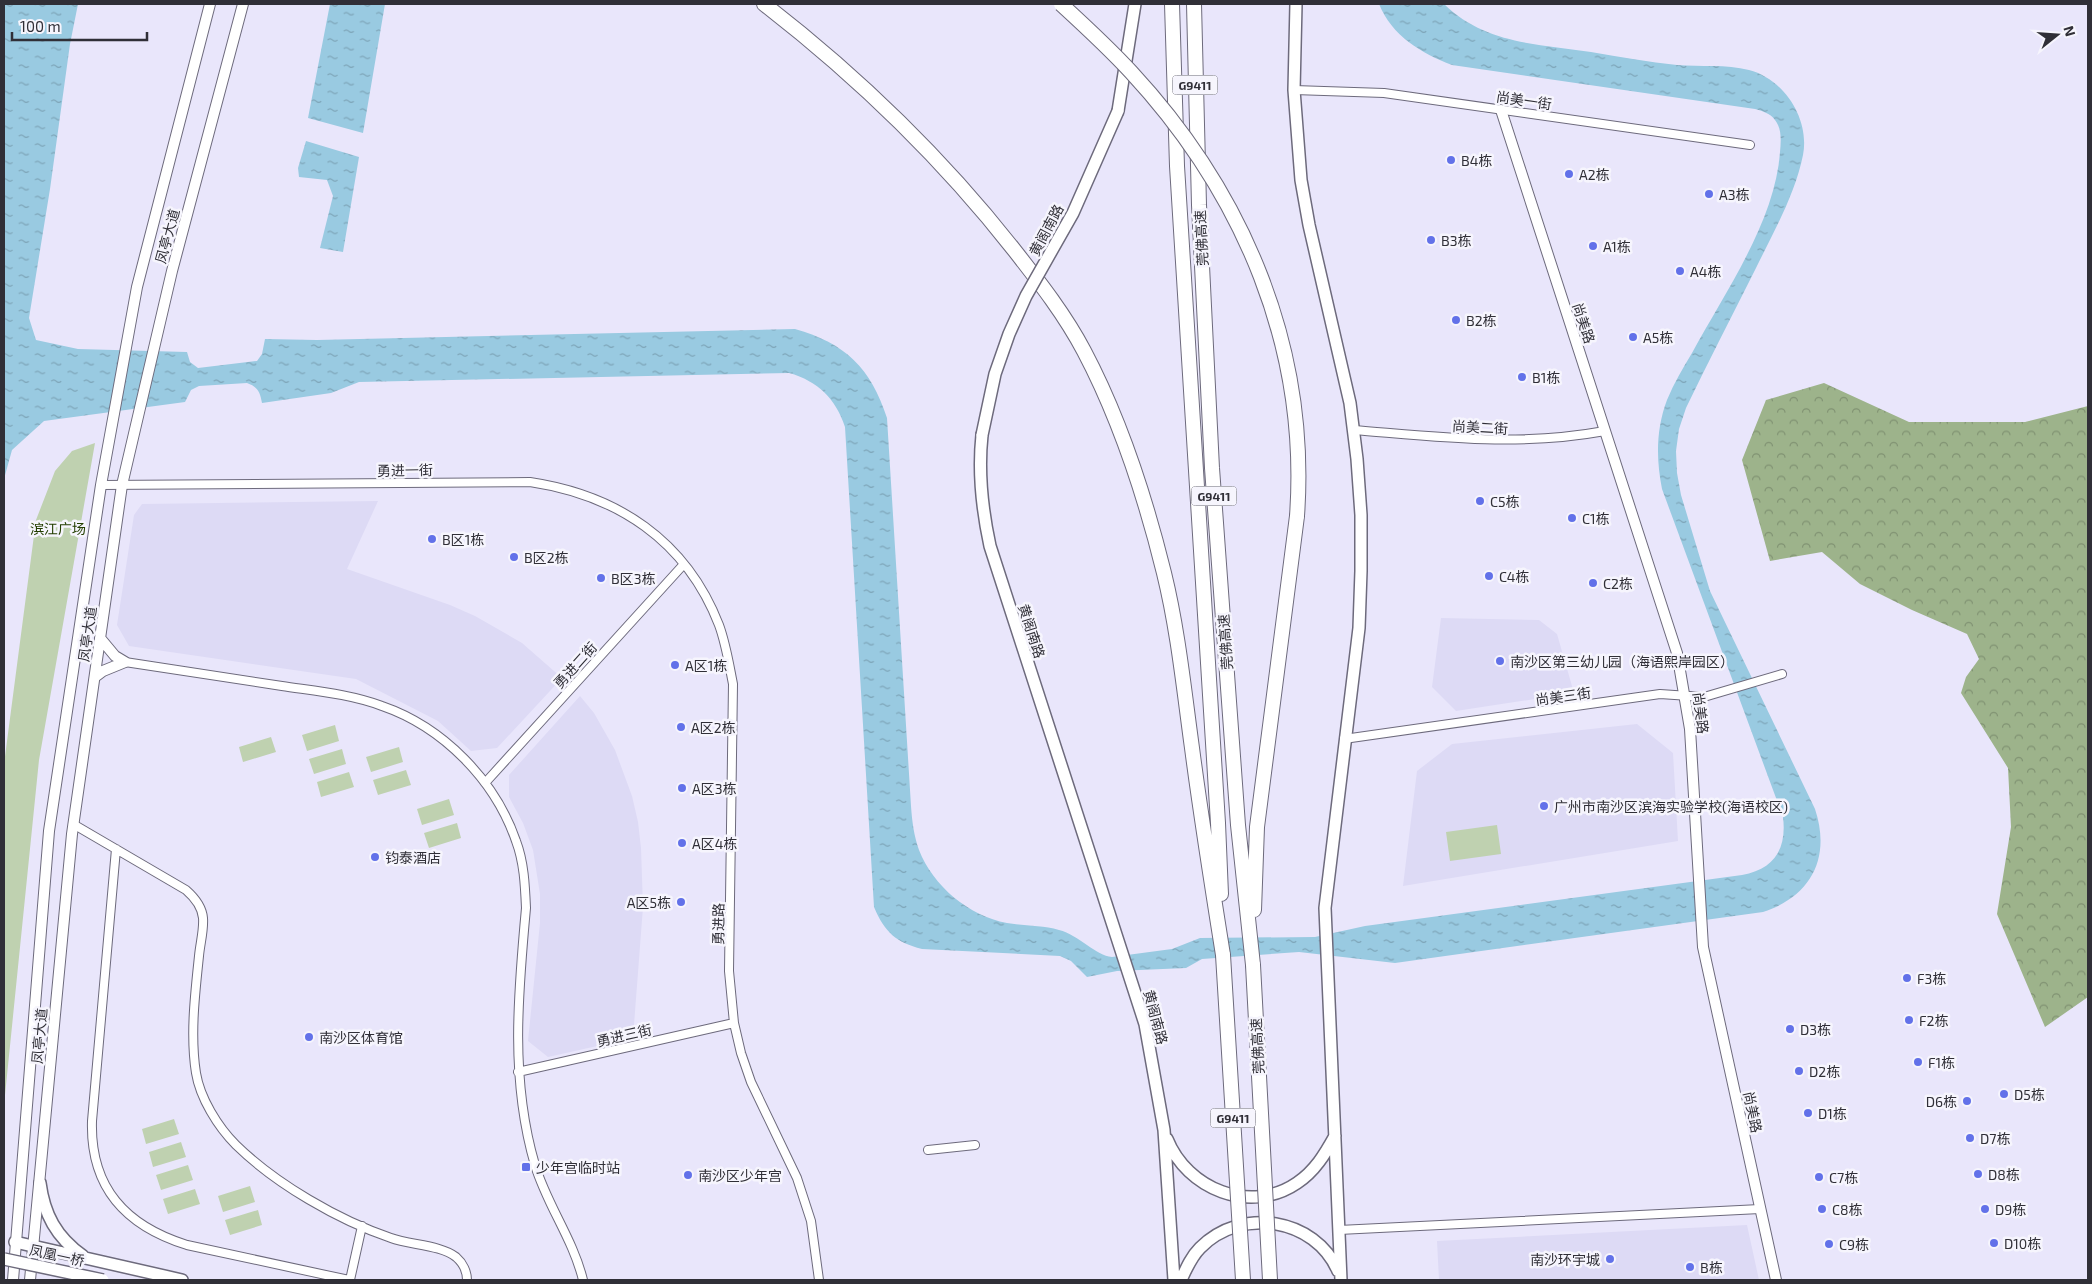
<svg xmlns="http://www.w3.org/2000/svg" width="2092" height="1284" font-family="'Exo 2','Noto Sans SC',sans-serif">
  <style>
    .built { fill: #dddaf5 }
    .green { fill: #bfd1b0 }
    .forest { fill: url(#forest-crowns) }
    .water { fill: url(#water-ripples) }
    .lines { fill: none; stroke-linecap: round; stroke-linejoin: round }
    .street-casing { stroke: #6d6a7c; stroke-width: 10 }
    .secondary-casing { stroke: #6d6a7c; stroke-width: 12 }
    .primary-casing { stroke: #6d6a7c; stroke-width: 14 }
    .highway-casing { stroke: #6d6a7c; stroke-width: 16 }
    .street { stroke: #fff; stroke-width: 8 }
    .secondary { stroke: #fff; stroke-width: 10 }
    .primary { stroke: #fff; stroke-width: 11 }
    .highway { stroke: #fff; stroke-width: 14 }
    .primary-bridge-casing { stroke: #6d6a7c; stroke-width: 14; stroke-linecap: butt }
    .highway-bridge-casing { stroke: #6d6a7c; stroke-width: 16; stroke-linecap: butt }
    .primary-bridge { stroke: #fff; stroke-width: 11 }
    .highway-bridge { stroke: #fff; stroke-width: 14 }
    .poi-dot { fill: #6271e9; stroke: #f6f5fd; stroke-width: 2 }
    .labels { text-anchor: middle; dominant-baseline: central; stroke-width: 5; stroke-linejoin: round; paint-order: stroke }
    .shield { fill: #f6f5fd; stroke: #6b6a72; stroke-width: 1 }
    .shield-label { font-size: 12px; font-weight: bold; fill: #302f37 }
    .street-label { font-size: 14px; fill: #302f37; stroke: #f6f5fd }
    .poi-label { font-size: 14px; fill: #302f37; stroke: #f6f5fd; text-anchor: start }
    .park-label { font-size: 14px; fill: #233e00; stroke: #f6f5fd }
  </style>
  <defs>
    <pattern id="forest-crowns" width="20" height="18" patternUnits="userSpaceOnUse" patternTransform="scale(1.25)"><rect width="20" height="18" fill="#9db38b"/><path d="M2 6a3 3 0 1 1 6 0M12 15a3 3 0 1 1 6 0" fill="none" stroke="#809272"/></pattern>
    <pattern id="water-ripples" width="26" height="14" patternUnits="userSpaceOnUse" patternTransform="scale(1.25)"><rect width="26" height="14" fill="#99cae1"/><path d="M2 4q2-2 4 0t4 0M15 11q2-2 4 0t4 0" fill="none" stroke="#7da4b7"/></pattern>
  </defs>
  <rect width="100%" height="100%" fill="#e9e6fb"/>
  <path class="built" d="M378 501 347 569 450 605 475 616 522 643 562 678 497 748 471 751 438 721 356 679 129 646 117 625 134 515 142 504Z
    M1441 618 1539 620 1557 634 1574 693 1456 711 1432 687Z
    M580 696 594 713 615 750 632 796 638 822 641 848 643 907 633 1038 548 1057 528 1041 540 923V894L533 850 523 823 509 797V775Z
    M1637 724 1673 753 1678 841 1403 886 1417 771 1452 744Z
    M1747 1225 1759 1280H1439L1437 1241Z"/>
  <path class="green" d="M95 443 39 760 4 1105V764L36 520 55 471 72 451Z
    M335 725 339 741 307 751 302 735Z
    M271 737 276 752 243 762 239 747Z
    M399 747 403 762 371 772 366 757Z
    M342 749 346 764 314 774 309 759Z
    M406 770 411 785 378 795 373 780Z
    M349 772 354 787 321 797 317 782Z
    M449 799 454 815 422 825 417 809Z
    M457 823 461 838 429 848 424 833Z
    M1497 825 1501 854 1450 861 1446 832Z
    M174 1119 179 1134 146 1144 142 1129Z
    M181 1142 186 1157 153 1167 149 1152Z
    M188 1165 193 1180 161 1190 156 1175Z
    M250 1186 255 1202 223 1212 218 1196Z
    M195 1189 200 1204 168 1214 163 1199Z
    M258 1210 262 1225 230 1235 225 1220Z"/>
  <path class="forest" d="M1824 383 1909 422H2025L2088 406V997L2045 1027 1997 914 2011 827 2008 768 1961 693 1966 677 1979 659 1967 634 1912 610 1860 584 1822 552 1770 561 1742 460 1766 400Z"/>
  <path class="water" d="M4 4H78L70 44 50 189 29 318 36 340 78 349 187 352 190 362 198 368 257 361 262 354 265 339 317 340 795 329C845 343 871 368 887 418L911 806C912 821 914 836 919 850 933 886 969 916 1007 923 1024 926 1042 925 1059 930 1079 935 1096 956 1112 957L1172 949 1200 938 1315 937 1365 926 1742 875C1774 869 1787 849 1783 817L1662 489C1656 459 1656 429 1667 400 1674 383 1683 368 1692 353 1725 292 1775 222 1780 152 1781 141 1782 129 1775 120 1770 113 1762 111 1755 109L1452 65C1421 53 1392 36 1379 4H1444C1485 44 1538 44 1591 52 1620 57 1649 62 1677 65 1701 67 1726 64 1749 70 1784 79 1810 119 1803 155 1795 195 1773 233 1755 270 1732 316 1708 362 1686 408L1679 429 1676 451 1677 473 1681 495 1710 591 1815 809C1831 857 1812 896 1763 912L1395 963 1299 952 1202 959 1186 968 1117 971 1087 977 1071 961 1060 956 922 949C896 942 885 933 874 907L845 427C836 399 818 381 789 373L359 382 331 393 262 403C260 392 258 387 247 383L199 386 191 390 185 402 44 421 12 450 4 479Z
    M330 4H385L363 133 308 118Z
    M306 141 359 157 343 252 320 248 333 196 327 180 299 177 298 168Z"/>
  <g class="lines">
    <defs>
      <path id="street" d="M1294 90 1384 93 1750 145
        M1354 430C1441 437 1517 447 1605 431
        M101 485 530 482C617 495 686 540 719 625 726 644 729 664 733 684L729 971 734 1023 741 1053 751 1082 797 1178 811 1221 819 1280
        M125 662C177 670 229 678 282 686 315 691 350 694 382 706 443 727 495 780 516 841 524 862 525 885 526 908 518 994 510 1080 535 1165 547 1205 573 1239 583 1280
        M1344 739 1660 694 1704 697 1782 674
        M485 783 684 564
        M73 824 186 890C194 897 202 907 203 918 204 930 200 944 199 956 195 994 190 1035 196 1073 200 1098 218 1127 236 1145 276 1184 338 1220 391 1238 410 1245 441 1245 456 1257 463 1263 467 1272 467 1280
        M116 849 92 1121C90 1188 126 1226 187 1245L349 1280
        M518 1072 734 1023
        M928 1150 975 1145
        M1339 1230 1760 1209
        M350 1280 362 1226"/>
      <path id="secondary" d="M1501 110 1677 653 1690 729 1703 947 1776 1280
        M95 677 103 671 125 662 115 656 100 638
        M13 1280 49 831 101 485 137 287 210 4
        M30 1280 72 834 122 485 172 271 243 4"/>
      <path id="primary" d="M1296 4 1294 90 1301 180 1309 225 1350 403 1357 459 1361 515V571L1359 628 1325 908 1341 1280
        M1118 111 1135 4
        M982 435C978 472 982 509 990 546L1145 1024 1164 1130 1174 1280
        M1167 1139C1187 1189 1250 1215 1297 1183 1315 1171 1325 1154 1335 1136
        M40 1183C44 1214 56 1237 83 1256
        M15 1242 182 1280
        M1181 1280C1186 1269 1191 1257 1200 1248 1241 1206 1315 1218 1338 1271"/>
      <path id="highway" d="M764 4C857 76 942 158 1015 251 1040 283 1065 315 1084 351 1121 421 1145 496 1164 573 1178 630 1184 690 1192 748 1201 817 1212 886 1223 955
        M1172 4 1177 166 1218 823 1221 894
        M1194 4 1199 205 1212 468 1238 825 1253 965
        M1254 910 1257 827 1297 516"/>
    </defs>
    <use href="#street" class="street-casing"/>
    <use href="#secondary" class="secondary-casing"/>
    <use href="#primary" class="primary-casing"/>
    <use href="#highway" class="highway-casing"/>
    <use href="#street" class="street"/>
    <use href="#secondary" class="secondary"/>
    <use href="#primary" class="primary"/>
    <use href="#highway" class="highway"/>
    <defs>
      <path id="primary-bridge" d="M982 435 995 374 1009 334 1026 296 1073 213 1118 111
        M4 1259 103 1280"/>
      <path id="highway-bridge" d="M1061 4C1085 26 1109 48 1131 72 1244 194 1309 348 1297 516
        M1223 955 1243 1280
        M1253 965 1270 1280"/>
    </defs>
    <use href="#primary-bridge" class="primary-bridge-casing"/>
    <use href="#highway-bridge" class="highway-bridge-casing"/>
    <use href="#primary-bridge" class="primary-bridge"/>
    <use href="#highway-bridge" class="highway-bridge"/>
  </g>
  <g class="poi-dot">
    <circle cx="1451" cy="160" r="5"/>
    <circle cx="1569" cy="174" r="5"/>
    <circle cx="1709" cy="194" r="5"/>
    <circle cx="1431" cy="240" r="5"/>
    <circle cx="1593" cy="246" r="5"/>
    <circle cx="1680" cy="271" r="5"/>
    <circle cx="1456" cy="320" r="5"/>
    <circle cx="1633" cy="337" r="5"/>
    <circle cx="1522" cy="377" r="5"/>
    <circle cx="1480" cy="501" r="5"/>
    <circle cx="1572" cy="518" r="5"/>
    <circle cx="432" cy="539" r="5"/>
    <circle cx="514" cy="557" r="5"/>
    <circle cx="1489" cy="576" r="5"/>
    <circle cx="601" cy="578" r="5"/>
    <circle cx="1593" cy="583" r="5"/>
    <circle cx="1500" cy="661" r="5"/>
    <circle cx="675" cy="665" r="5"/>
    <circle cx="681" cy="727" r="5"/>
    <circle cx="682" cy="788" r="5"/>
    <circle cx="1544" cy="806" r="5"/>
    <circle cx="682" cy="843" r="5"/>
    <circle cx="375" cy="857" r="5"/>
    <circle cx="681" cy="902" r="5"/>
    <circle cx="1907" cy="978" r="5"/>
    <circle cx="1909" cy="1020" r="5"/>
    <circle cx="1790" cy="1029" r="5"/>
    <circle cx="309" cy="1037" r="5"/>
    <circle cx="1918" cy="1062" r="5"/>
    <circle cx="1799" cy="1071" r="5"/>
    <circle cx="2004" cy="1094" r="5"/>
    <circle cx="1967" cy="1101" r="5"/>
    <circle cx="1808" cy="1113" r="5"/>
    <circle cx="1970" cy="1138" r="5"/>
    <rect x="521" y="1162" width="10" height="10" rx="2.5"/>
    <circle cx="1978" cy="1174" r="5"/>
    <circle cx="688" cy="1175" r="5"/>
    <circle cx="1819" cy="1177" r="5"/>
    <circle cx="1822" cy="1209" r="5"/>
    <circle cx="1985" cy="1209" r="5"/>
    <circle cx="1994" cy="1243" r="5"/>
    <circle cx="1829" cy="1244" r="5"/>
    <circle cx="1610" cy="1259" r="5"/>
    <circle cx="1690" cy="1267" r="5"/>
  </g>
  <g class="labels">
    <g class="shield">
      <rect x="1172.5" y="75.5" width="45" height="19" rx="4"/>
      <rect x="1191.5" y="486.5" width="45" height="19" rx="4"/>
      <rect x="1210.5" y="1108.5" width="45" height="19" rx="4"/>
    </g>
    <g class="shield-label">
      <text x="1195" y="85">G9411</text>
      <text x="1214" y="496">G9411</text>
      <text x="1233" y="1118">G9411</text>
    </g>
    <g class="street-label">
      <text transform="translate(1524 100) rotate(8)">尚美一街</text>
      <text transform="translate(1046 230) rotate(-62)">黄阁南路</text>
      <text transform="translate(167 236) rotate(-75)">凤亭大道</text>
      <text transform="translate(1201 238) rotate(-93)">莞佛高速</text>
      <text transform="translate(1584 323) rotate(72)">尚美路</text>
      <text transform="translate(1480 427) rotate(3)">尚美二街</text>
      <text transform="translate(405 470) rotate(-1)">勇进一街</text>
      <text transform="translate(1032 631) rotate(72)">黄阁南路</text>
      <text transform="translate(87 634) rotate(-82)">凤亭大道</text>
      <text transform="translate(1225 642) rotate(-94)">莞佛高速</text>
      <text transform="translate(575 665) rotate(-48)">勇进二街</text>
      <text transform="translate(1563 696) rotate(-8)">尚美三街</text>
      <text transform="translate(1701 713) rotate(83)">尚美路</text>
      <text transform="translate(718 924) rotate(-89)">勇进路</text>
      <text transform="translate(1156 1017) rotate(75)">黄阁南路</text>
      <text transform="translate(624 1035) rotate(-13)">勇进三街</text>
      <text transform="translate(39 1036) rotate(-85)">凤亭大道</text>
      <text transform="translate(1257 1046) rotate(-93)">莞佛高速</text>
      <text transform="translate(1753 1112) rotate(78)">尚美路</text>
      <text transform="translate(57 1255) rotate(12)">凤凰一桥</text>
    </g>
    <g class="poi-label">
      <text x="1461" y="160">B4栋</text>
      <text x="1579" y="174">A2栋</text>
      <text x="1719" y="194">A3栋</text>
      <text x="1441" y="240">B3栋</text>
      <text x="1603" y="246">A1栋</text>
      <text x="1690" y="271">A4栋</text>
      <text x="1466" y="320">B2栋</text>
      <text x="1643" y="337">A5栋</text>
      <text x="1532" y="377">B1栋</text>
      <text x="1490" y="501">C5栋</text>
      <text x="1582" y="518">C1栋</text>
      <text x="442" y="539">B区1栋</text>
      <text x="524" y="557">B区2栋</text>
      <text x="1499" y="576">C4栋</text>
      <text x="611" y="578">B区3栋</text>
      <text x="1603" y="583">C2栋</text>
      <text x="1510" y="661">南沙区第三幼儿园（海语熙岸园区）</text>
      <text x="685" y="665">A区1栋</text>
      <text x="691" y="727">A区2栋</text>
      <text x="692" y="788">A区3栋</text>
      <text x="1554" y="806">广州市南沙区滨海实验学校(海语校区)</text>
      <text x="692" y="843">A区4栋</text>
      <text x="385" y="857">钧泰酒店</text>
      <text x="671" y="902" text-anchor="end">A区5栋</text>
      <text x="1917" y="978">F3栋</text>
      <text x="1919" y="1020">F2栋</text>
      <text x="1800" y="1029">D3栋</text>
      <text x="319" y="1037">南沙区体育馆</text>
      <text x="1928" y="1062">F1栋</text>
      <text x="1809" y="1071">D2栋</text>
      <text x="2014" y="1094">D5栋</text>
      <text x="1957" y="1101" text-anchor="end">D6栋</text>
      <text x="1818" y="1113">D1栋</text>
      <text x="1980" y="1138">D7栋</text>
      <text x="536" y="1167">少年宫临时站</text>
      <text x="1988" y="1174">D8栋</text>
      <text x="698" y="1175">南沙区少年宫</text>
      <text x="1829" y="1177">C7栋</text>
      <text x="1832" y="1209">C8栋</text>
      <text x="1995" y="1209">D9栋</text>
      <text x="2004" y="1243">D10栋</text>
      <text x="1839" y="1244">C9栋</text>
      <text x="1600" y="1259" text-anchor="end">南沙环宇城</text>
      <text x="1700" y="1267">B栋</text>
    </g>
    <g class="park-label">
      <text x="58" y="528">滨江广场</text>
    </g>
  </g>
  <rect width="2092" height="1284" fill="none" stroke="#302f37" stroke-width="10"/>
  <g transform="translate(2057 35) rotate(73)" stroke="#f6f5fd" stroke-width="4" paint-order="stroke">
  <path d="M0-4L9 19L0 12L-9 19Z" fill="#302f37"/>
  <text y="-8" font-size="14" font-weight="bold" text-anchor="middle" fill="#302f37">N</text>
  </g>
  <path d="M12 32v8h135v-8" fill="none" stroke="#302f37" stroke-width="2.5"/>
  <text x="20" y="32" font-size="15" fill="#302f37" stroke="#f6f5fd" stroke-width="4" paint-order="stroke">100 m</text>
</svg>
